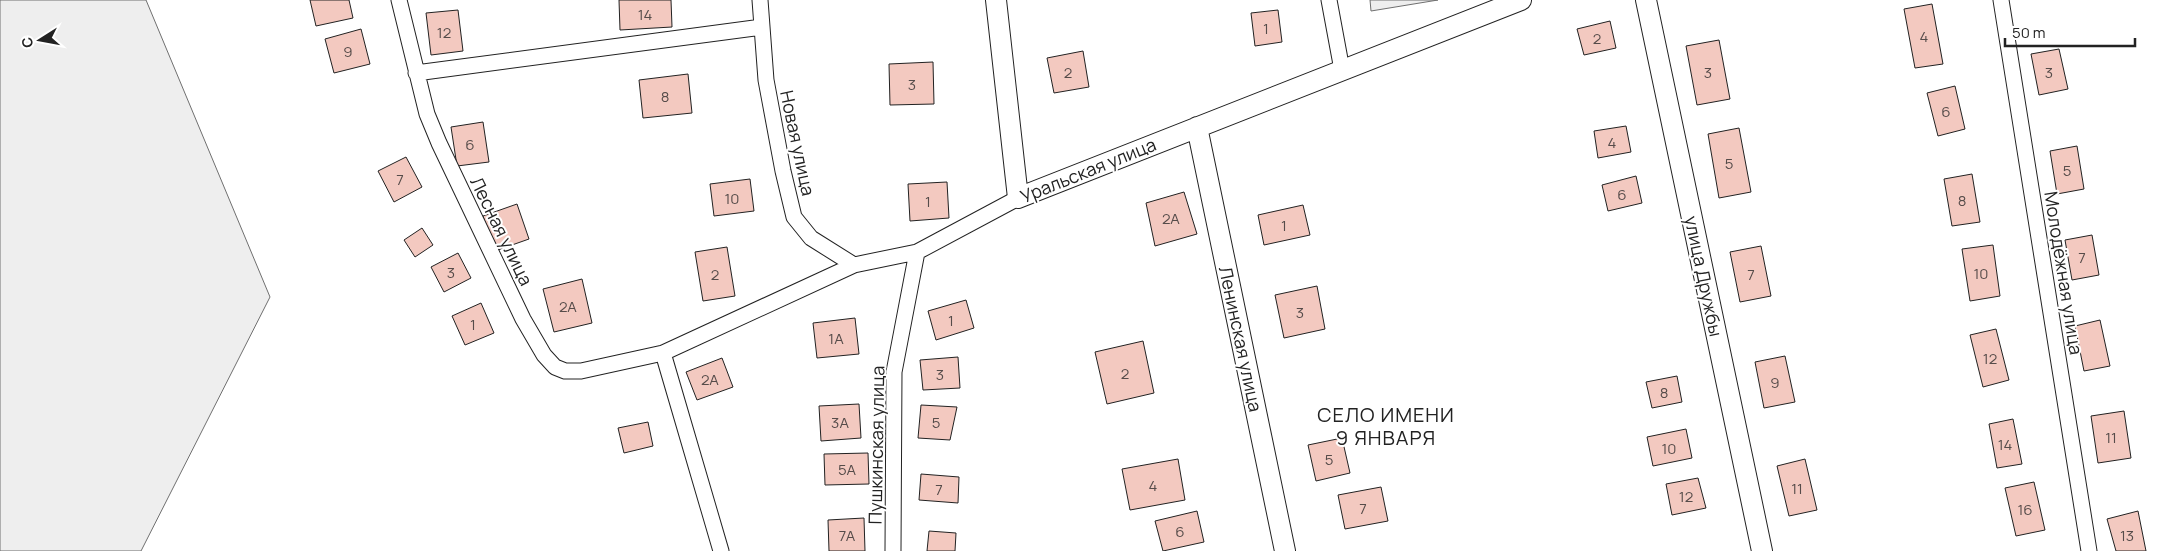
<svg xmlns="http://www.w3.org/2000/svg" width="2180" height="551" font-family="Manrope,sans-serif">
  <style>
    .green { fill: #eee; stroke: #6f6f6f }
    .building { fill: #f3c9c0; stroke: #222 }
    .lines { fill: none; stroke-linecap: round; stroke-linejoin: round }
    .minor-casing { stroke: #222; stroke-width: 17 }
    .tertiary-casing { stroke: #222; stroke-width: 22 }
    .minor { stroke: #fff; stroke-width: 15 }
    .tertiary { stroke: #fff; stroke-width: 20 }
    .labels { text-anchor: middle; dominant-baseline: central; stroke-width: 4; stroke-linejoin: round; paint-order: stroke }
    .number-label { font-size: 15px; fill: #564c4a }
    .street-label { font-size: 18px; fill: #222; stroke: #fff }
    .quarter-label { font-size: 20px; letter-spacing: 1px; fill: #222; stroke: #fff }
  </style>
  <rect width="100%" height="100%" fill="#fff"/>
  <path class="green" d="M0 0H146L270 297 141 551H0Z
    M1370 0H1438L1371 11Z"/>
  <path class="building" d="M310 0H349L353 18 316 26Z
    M619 0H671L672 27 620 30Z
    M1932 4 1943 64 1915 68 1904 9Z
    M458 10 463 51 431 55 426 13Z
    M1278 10 1282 42 1255 46 1251 13Z
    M1610 21 1616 48 1584 55 1577 29Z
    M361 29 370 64 334 73 325 39Z
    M1719 40 1730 99 1697 105 1686 46Z
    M2059 49 2068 89 2039 95 2031 54Z
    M1083 51 1089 87 1054 93 1047 58Z
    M933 62 934 104 890 105 889 64Z
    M688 74 692 113 643 118 639 80Z
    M1955 86 1965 129 1938 136 1927 93Z
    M483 122 489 162 457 166 451 127Z
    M1626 126 1631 152 1598 158 1594 131Z
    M1739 128 1751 192 1719 198 1708 134Z
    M2077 146 2084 189 2057 194 2050 151Z
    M406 157 422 187 394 202 378 171Z
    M1972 174 1980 222 1952 226 1944 179Z
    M1636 176 1642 203 1608 211 1602 185Z
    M750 179 754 211 714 216 710 184Z
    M947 182 949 218 910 221 908 184Z
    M1184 192 1197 234 1155 246 1146 203Z
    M517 204 529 239 495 251 483 216Z
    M1303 205 1310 235 1264 245 1258 215Z
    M422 228 433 245 415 257 404 240Z
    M2092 235 2099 275 2072 280 2065 240Z
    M1993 245 2000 296 1970 301 1962 249Z
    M1761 246 1771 296 1740 302 1730 252Z
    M727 247 735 296 703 301 695 252Z
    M458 253 471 278 444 292 431 267Z
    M582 279 592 323 554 332 543 289Z
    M1317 286 1325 329 1284 338 1275 295Z
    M966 300 974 328 936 340 928 311Z
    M481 303 494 333 465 345 452 316Z
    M855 318 859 354 817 358 813 323Z
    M2100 320 2110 366 2084 371 2075 326Z
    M1996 329 2009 380 1983 387 1970 335Z
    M1143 341 1154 393 1107 404 1095 352Z
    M1785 356 1795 402 1764 408 1755 362Z
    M958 357 960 388 923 390 920 360Z
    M722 358 733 387 697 400 686 372Z
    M1677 376 1682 402 1652 408 1646 382Z
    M859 404 861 438 821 441 819 406Z
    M921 405 957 407 950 440 918 438Z
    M2124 411 2131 458 2098 463 2091 416Z
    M2013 419 2022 464 1997 468 1989 424Z
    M648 422 653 446 624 453 618 428Z
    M1686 429 1692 458 1653 466 1647 437Z
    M1342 438 1350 473 1316 481 1308 445Z
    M868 453 869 484 825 485 824 454Z
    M1178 459 1185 500 1130 510 1122 469Z
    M1805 459 1817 510 1789 516 1777 466Z
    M921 474 959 477 958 503 919 500Z
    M1698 478 1706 508 1672 515 1666 484Z
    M2034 482 2045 530 2016 536 2005 488Z
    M1381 487 1388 521 1345 529 1338 495Z
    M1197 511 1204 542 1163 551 1155 521Z
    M2138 511 2146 551H2116L2107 519Z
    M864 518 865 551H829L828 520Z
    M929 531 956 533 955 551H927Z"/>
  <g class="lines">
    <defs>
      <path id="minor" d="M399 0 427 114 439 143 523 319 544 355 555 367 565 371H581L663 353 854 265 917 252 1018 198
        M760 0 766 80 783 171 794 217 811 238 854 265
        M1329 0 1342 70
        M2001 0 2089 551
        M416 73 762 27
        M663 353 721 551
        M893 551 894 372 917 252"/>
      <path id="tertiary" d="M996 0 1018 198 1521 0
        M1646 0 1762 551
        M1197 127 1285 551"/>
    </defs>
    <use href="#minor" class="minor-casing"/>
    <use href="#tertiary" class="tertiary-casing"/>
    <use href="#minor" class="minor"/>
    <use href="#tertiary" class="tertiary"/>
  </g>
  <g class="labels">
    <g class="number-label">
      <text x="645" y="14">14</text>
      <text x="1266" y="28">1</text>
      <text x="444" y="32">12</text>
      <text x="1924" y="36">4</text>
      <text x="1597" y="38">2</text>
      <text x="348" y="51">9</text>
      <text x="1068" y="72">2</text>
      <text x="1708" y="72">3</text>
      <text x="2049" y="72">3</text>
      <text x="912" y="84">3</text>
      <text x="665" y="96">8</text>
      <text x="1946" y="111">6</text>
      <text x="1612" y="142">4</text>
      <text x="470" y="144">6</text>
      <text x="1729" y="163">5</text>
      <text x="2067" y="170">5</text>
      <text x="400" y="179">7</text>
      <text x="1622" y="194">6</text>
      <text x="732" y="198">10</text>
      <text x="1962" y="200">8</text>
      <text x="928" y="201">1</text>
      <text x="1171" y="218">2А</text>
      <text x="1284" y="225">1</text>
      <text x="2082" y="257">7</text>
      <text x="451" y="272">3</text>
      <text x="1981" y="273">10</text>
      <text x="715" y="274">2</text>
      <text x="1751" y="274">7</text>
      <text x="568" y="306">2А</text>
      <text x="1300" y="312">3</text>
      <text x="951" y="320">1</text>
      <text x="473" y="324">1</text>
      <text x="836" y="338">1А</text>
      <text x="1990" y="358">12</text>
      <text x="1125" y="373">2</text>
      <text x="940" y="374">3</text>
      <text x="710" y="379">2А</text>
      <text x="1775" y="382">9</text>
      <text x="1664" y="392">8</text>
      <text x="840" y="422">3А</text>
      <text x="936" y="422">5</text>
      <text x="2111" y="437">11</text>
      <text x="2005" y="444">14</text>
      <text x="1669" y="448">10</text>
      <text x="1329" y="459">5</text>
      <text x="847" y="469">5А</text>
      <text x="1153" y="485">4</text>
      <text x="1797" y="488">11</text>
      <text x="939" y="489">7</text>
      <text x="1686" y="496">12</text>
      <text x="1363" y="508">7</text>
      <text x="2025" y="509">16</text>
      <text x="1180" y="531">6</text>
      <text x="847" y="535">7А</text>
      <text x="2127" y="535">13</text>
    </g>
    <g class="street-label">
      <text transform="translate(798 143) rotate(78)">Новая улица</text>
      <text transform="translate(1088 170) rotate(-22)">Уральская улица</text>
      <text transform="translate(502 231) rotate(64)">Лесная улица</text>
      <text transform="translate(2064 273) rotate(81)">Молодёжная улица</text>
      <text transform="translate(1704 276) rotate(78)">улица Дружбы</text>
      <text transform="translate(1241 339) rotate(78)">Ленинская улица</text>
      <text transform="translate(876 445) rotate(-89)">Пушкинская улица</text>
    </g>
    <g class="quarter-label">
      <text x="1386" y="414">СЕЛО ИМЕНИ<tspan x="1386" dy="23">9 ЯНВАРЯ</tspan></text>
    </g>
  </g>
  <g transform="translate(40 40) rotate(259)" stroke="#ffffff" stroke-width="4" paint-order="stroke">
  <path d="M0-4L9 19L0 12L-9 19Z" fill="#222222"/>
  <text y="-8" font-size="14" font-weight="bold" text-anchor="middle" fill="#222222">С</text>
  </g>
  <path d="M2005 38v8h130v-8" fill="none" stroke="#222222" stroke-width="2.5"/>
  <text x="2012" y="38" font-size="15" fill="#222222" stroke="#ffffff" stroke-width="4" paint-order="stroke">50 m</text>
</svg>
